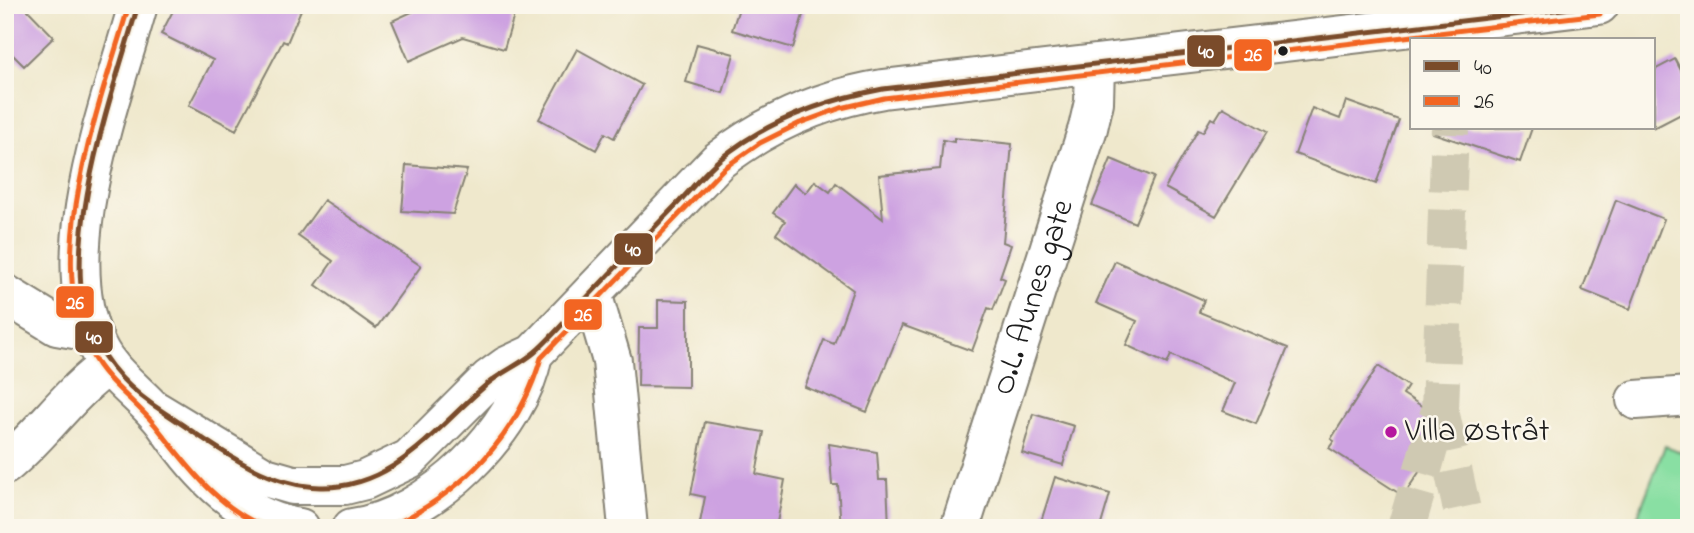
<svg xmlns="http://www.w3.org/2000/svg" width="1694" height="533" font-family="'Indie Flower',sans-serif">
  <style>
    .green { fill: #89dfa3; stroke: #527e60; stroke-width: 2 }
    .building { fill: #cda2e1 }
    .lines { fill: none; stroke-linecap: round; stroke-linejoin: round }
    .major-tunnel { stroke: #cfc9b2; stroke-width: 38; stroke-dasharray: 38 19; stroke-linecap: butt }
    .minor-casing { stroke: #868274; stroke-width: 42 }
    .minor { stroke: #fff; stroke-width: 38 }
    .bus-1-casing { stroke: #fbf7ec; stroke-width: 10 }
    .bus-2-casing { stroke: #fbf7ec; stroke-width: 10 }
    .bus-1 { stroke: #7a4b2a; stroke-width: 5 }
    .bus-2 { stroke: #f26522; stroke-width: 5 }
    .bus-dot { fill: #1c1c1c; stroke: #fbf7ec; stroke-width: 2.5 }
    .poi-dot { fill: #b5179e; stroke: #fbf7ec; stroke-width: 2.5 }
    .labels { text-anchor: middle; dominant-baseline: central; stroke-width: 5; stroke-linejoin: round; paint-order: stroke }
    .street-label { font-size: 32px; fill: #1c1c1c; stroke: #fbf7ec }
    .poi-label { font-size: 32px; fill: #1c1c1c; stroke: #fbf7ec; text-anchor: start }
    .line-badge { stroke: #fbf7ec; stroke-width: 2.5 }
    .badge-label { font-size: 19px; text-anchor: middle; font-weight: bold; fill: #fff }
  </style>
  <rect width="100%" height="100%" fill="#fbf7ec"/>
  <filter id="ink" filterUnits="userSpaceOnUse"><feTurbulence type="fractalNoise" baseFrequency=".0143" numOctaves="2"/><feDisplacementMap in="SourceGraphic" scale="14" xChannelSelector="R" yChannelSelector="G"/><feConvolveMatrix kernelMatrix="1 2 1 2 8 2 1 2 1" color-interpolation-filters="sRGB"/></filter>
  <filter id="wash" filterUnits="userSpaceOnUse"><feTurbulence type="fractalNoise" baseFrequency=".00686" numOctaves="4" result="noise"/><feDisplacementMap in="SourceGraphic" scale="28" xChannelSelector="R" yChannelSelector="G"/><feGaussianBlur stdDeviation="1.57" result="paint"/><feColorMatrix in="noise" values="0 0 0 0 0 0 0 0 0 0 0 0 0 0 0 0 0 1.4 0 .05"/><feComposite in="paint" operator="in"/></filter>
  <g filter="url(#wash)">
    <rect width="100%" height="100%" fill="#efe8cc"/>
    <path class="green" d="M1665 446 1689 455V528H1633Z"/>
    <g id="blocks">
      <path class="building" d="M19 5H23L54 37 24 66 5 47V19Z
        M176 5H303L287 43 283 41 236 130 189 105 213 60 161 34Z
        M427 5H517L504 49 463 37 409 61 392 21Z
        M740 5H806L793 48 732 30Z
        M697 44 734 54 723 93 686 82Z
        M577 49 642 85 614 138 605 133 596 150 539 119Z
        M1675 59 1689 86V110L1654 128V70Z
        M1346 101 1399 120 1376 184 1295 154 1312 108 1340 119Z
        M1223 107 1267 132 1216 216 1165 188 1198 130 1203 132 1211 118 1215 120Z
        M1434 128H1532L1520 162 1433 133Z
        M954 138 1012 144 1003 242 1011 245 1000 277 1005 279 993 310 988 308 972 351 902 325 867 412 805 387 824 340 834 344 853 290 776 234 785 221 773 213 794 184 806 193 815 181 830 192 836 183 883 219 879 175 940 169 943 140 954 142Z
        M1111 159 1154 177 1135 223 1092 205Z
        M406 165 467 170 453 214 402 211Z
        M324 200 421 266 376 328 316 285 333 261 298 236Z
        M1616 200 1664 219 1630 309 1582 290Z
        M1115 261 1204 300 1199 312 1288 348 1256 424 1223 411 1235 383 1171 355 1167 364 1126 345 1137 321 1096 303Z
        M658 300 688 301V387L638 386 639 328H658Z
        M1378 366 1408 386 1403 394 1451 425 1403 496 1329 448 1334 441 1331 439Z
        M1033 414 1074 426 1063 465 1022 453Z
        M705 422 764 432 756 474 785 480 776 528H699L705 497 691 494Z
        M829 444 877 452 879 480H887L889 528H841L838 485H832Z
        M1055 477 1110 494 1100 528H1039Z"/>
    </g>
  </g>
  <g filter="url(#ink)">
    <use href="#blocks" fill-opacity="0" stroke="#868274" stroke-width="2"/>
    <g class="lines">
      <path class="major-tunnel" d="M1441 415 1466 528
        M1406 528 1440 410 1450 128"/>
      <defs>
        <g id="minor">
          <path d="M138 5C112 100 51 253 97 346 112 378 146 397 166 425 199 473 240 519 300 528"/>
          <path d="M592 293 612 361 628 528"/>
          <path d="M5 294 57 326 91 332"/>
          <path d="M1636 400 1689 396"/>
          <path d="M156 411 265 477 293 485H345L365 480 409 459 489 379 507 366 533 354 718 161C767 123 822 99 883 89L1599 5"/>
          <path d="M5 465C43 434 68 393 109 365"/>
          <path d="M352 528C429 518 520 430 533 354"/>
          <path id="s1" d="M960 528 1088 128 1094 102 1095 66"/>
        </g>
      </defs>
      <use href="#minor" class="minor-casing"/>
      <use href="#minor" class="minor"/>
      <defs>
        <path id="bus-1" d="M138 5C114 89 56 247 91 331 106 367 132 392 165 413 211 443 263 486 320 487 393 489 435 429 485 386 500 372 520 365 535 352 551 338 566 320 581 304 613 270 645 237 678 203 691 189 704 173 719 160 766 121 825 100 883 89L1597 5"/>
        <path id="bus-2" d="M129 5C101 101 40 259 91 353 106 382 134 400 155 425 188 466 216 507 267 528
          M387 528C461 494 518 437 541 358L724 168 760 143 800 123 841 108 884 98 1600 14"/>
      </defs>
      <use href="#bus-1" class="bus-1-casing"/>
      <use href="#bus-2" class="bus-2-casing"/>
      <use href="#bus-1" class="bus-1"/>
      <use href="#bus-2" class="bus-2"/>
    </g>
  </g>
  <circle class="bus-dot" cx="1283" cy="51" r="6"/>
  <circle class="poi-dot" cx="1391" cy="432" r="7"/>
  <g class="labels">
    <g class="street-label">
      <text stroke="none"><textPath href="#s1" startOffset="242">O.L. Aunes gate</textPath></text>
    </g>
    <g class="poi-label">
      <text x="1405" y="432">Villa Østråt</text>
    </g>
  </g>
  <g class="line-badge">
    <rect x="1186" y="34" width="40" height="34" rx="7" fill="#7a4b2a"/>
    <rect x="1233" y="38" width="40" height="34" rx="7" fill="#f26522"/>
    <rect x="613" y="232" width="41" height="34" rx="7" fill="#7a4b2a"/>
    <rect x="55" y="285" width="40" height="34" rx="7" fill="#f26522"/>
    <rect x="563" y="298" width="40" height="33" rx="7" fill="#f26522"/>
    <rect x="74" y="320" width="40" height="34" rx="7" fill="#7a4b2a"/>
  </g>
  <g class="badge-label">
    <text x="1206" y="58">40</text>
    <text x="1253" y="61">26</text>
    <text x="633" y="256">40</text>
    <text x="75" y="309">26</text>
    <text x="583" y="321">26</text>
    <text x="94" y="344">40</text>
  </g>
  <rect width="1694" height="533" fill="none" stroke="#fbf7ec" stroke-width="28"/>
  <rect x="1410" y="38" width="245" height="91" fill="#fbf7ec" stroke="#a29f99" stroke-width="2"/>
  <rect x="1424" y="61" width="35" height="10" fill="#7a4b2a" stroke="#a29f99" stroke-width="2"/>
  <text x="1474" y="74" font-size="21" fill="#1c1c1c">40</text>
  <rect x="1424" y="96" width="35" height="10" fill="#f26522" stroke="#a29f99" stroke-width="2"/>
  <text x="1474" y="108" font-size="21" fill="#1c1c1c">26</text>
</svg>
